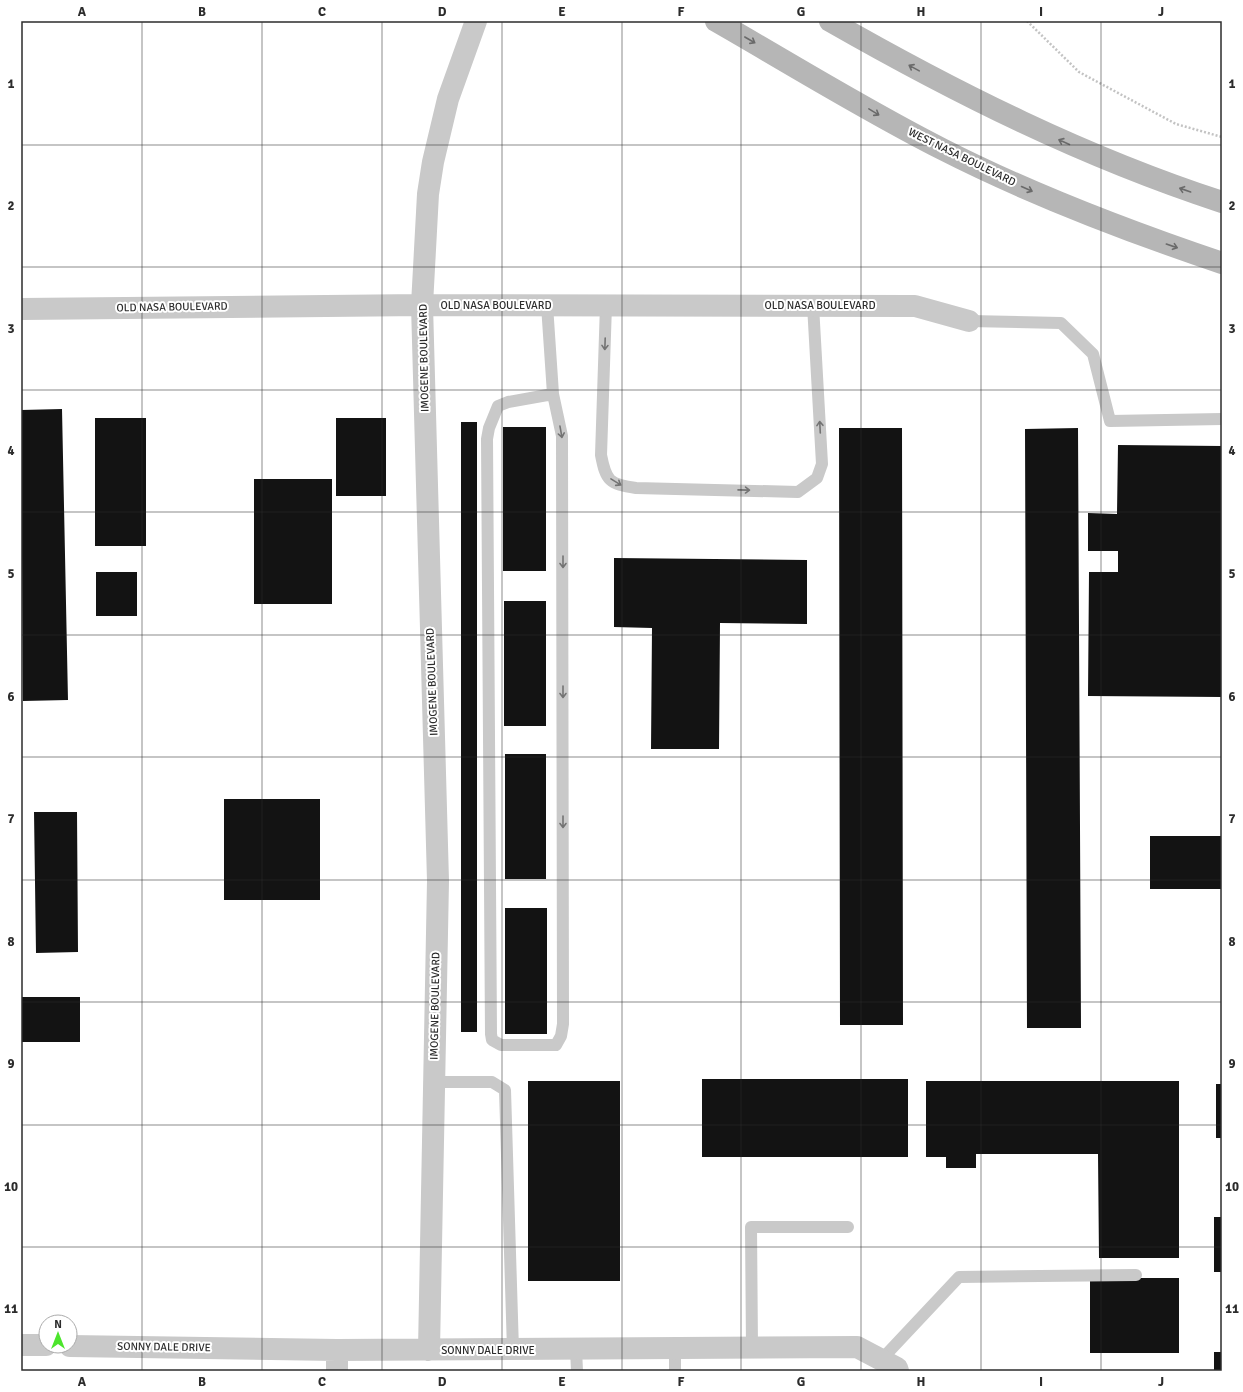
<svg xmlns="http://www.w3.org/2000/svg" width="1243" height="1392" font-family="Signika,sans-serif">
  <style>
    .building { fill: #131313 }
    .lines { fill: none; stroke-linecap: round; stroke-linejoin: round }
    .path { stroke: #c3c3c3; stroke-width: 2.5; stroke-dasharray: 2 2; stroke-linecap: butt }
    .lane { stroke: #c9c9c9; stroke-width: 12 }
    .street { stroke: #c9c9c9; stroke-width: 22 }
    .secondary { stroke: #b6b6b6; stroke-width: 22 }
    .oneway { stroke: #6a6a6a }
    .oneway2 { stroke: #737373 }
    .grid { fill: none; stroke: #2c2c2c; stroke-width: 1; stroke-opacity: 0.55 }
    .labels { text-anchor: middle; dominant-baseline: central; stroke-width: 4; stroke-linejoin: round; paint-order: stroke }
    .street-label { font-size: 11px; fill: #2c2c2c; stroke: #fff }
    .neatline { fill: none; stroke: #2c2c2c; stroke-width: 1.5 }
    .grid-label { font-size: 13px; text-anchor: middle; font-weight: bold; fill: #2c2c2c }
  </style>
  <rect width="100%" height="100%" fill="#fff"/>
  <path class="building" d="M62 409 68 700 23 701 21 410Z
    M95 418H146V546H95Z
    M336 418H386V496H336Z
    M461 422H477V1032H461Z
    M503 427H546V571H503Z
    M839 428H902L903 1025H840Z
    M1078 428 1081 1028H1027L1025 429Z
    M1118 445 1222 446V697L1088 696 1089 572H1118V551H1088V513L1117 514Z
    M254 479H332V604H254Z
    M614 558 807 560V624L720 623 719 749H651L652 628 614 627Z
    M96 572H137V616H96Z
    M504 601H546V726H504Z
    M505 754H546V879H505Z
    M224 799H320V900H224Z
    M34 812H77L78 952 36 953Z
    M1150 836H1222V889H1150Z
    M505 908H547V1034H505Z
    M21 997H80V1042H21Z
    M702 1079H908V1157H702Z
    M528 1081H620V1281H528Z
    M926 1081H1179V1258H1099L1098 1154H976V1168H946V1157H926Z
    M1216 1084H1222V1138H1216Z
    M1214 1217H1222V1272H1214Z
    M1090 1278H1179V1353H1090Z
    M1214 1352H1222V1371H1214Z"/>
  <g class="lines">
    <path class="path" d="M1027 21 1079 72 1176 124 1222 137"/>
    <path class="lane" d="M547 305 553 394 562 436 563 1024 561 1036 556 1045H501L492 1040 491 1034 487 439 489 428 498 406 508 402 553 394
      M606 305 601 455C606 481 609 484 636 488L798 492 817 478 822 464 813 305
      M969 321 1061 323 1093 354 1110 421 1222 419
      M434 1082H492L505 1090 513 1350
      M675 1348V1371
      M752 1348 751 1227H848
      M576 1349 577 1371
      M881 1360 959 1277 1136 1275"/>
    <path class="street" d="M21 309 422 305 915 306 969 321
      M21 1345H46
      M70 1346 337 1350 857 1347 897 1368 898 1371
      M337 1350V1371
      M429 1350 438 881 422 305 428 194 433 162 448 99 476 21"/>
    <path class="secondary" d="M716 21C791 64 865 110 942 149 1032 195 1127 231 1222 263
      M830 21C956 93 1084 157 1222 202"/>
  </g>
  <defs><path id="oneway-shaft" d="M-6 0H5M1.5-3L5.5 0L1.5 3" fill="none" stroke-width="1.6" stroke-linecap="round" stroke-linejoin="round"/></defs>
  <g class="oneway">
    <use href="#oneway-shaft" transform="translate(750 40) rotate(30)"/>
    <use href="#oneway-shaft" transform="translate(914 68) rotate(-151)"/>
    <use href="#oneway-shaft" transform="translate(874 112) rotate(31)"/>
    <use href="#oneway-shaft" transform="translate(1064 142) rotate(-156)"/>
    <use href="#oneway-shaft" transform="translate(1027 189) rotate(24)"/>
    <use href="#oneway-shaft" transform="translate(1185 190) rotate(-161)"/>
    <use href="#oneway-shaft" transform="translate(1172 246) rotate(19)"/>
  </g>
  <g class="oneway2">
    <use href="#oneway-shaft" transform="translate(605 344) rotate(92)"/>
    <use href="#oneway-shaft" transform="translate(820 427) rotate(-93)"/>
    <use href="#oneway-shaft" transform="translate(561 432) rotate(80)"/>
    <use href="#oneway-shaft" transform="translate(616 482) rotate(32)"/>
    <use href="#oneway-shaft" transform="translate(744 490) rotate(1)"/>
    <use href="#oneway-shaft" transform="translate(563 562) rotate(90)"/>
    <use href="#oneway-shaft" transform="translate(563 692) rotate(90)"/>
    <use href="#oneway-shaft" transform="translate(563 822) rotate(90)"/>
  </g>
  <path class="grid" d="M142 21V1371M262 21V1371M382 21V1371M502 21V1371M622 21V1371M741 21V1371M861 21V1371M981 21V1371M1101 21V1371M21 145H1222M21 267H1222M21 390H1222M21 512H1222M21 635H1222M21 757H1222M21 880H1222M21 1002H1222M21 1125H1222M21 1247H1222"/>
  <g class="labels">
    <g class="street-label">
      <text transform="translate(962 157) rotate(26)">WEST NASA BOULEVARD</text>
      <text x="496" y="305">OLD NASA BOULEVARD</text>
      <text x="820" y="305">OLD NASA BOULEVARD</text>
      <text transform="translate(172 307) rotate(-1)">OLD NASA BOULEVARD</text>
      <text transform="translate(424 358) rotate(-91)">IMOGENE BOULEVARD</text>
      <text transform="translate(432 682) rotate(-92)">IMOGENE BOULEVARD</text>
      <text transform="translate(435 1006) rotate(-89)">IMOGENE BOULEVARD</text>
      <text transform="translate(164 1347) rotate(1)">SONNY DALE DRIVE</text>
      <text x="488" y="1350">SONNY DALE DRIVE</text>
    </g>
  </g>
  <rect width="1243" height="1392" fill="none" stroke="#ffffff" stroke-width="44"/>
  <g transform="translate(58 1334)"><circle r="19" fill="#ffffff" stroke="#ababab"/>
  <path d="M0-3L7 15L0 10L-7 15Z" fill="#4ce52c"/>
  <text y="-6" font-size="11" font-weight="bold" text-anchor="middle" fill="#2c2c2c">N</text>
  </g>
  <rect x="22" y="22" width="1199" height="1348" class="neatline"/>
  <g class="grid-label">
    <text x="82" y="16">A</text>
    <text x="202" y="16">B</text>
    <text x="322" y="16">C</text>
    <text x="442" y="16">D</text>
    <text x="562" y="16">E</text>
    <text x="681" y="16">F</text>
    <text x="801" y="16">G</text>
    <text x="921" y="16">H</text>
    <text x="1041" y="16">I</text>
    <text x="1161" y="16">J</text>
    <text x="11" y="88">1</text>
    <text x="1232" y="88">1</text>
    <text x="11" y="210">2</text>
    <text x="1232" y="210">2</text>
    <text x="11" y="333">3</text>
    <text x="1232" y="333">3</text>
    <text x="11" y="455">4</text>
    <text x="1232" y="455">4</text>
    <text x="11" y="578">5</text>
    <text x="1232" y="578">5</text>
    <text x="11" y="701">6</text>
    <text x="1232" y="701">6</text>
    <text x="11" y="823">7</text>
    <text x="1232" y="823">7</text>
    <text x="11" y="946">8</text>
    <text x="1232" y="946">8</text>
    <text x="11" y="1068">9</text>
    <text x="1232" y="1068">9</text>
    <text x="11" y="1191">10</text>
    <text x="1232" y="1191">10</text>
    <text x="11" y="1313">11</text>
    <text x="1232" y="1313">11</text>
    <text x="82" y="1386">A</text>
    <text x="202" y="1386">B</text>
    <text x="322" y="1386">C</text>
    <text x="442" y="1386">D</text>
    <text x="562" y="1386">E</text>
    <text x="681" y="1386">F</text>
    <text x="801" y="1386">G</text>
    <text x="921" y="1386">H</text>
    <text x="1041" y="1386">I</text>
    <text x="1161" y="1386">J</text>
  </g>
</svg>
